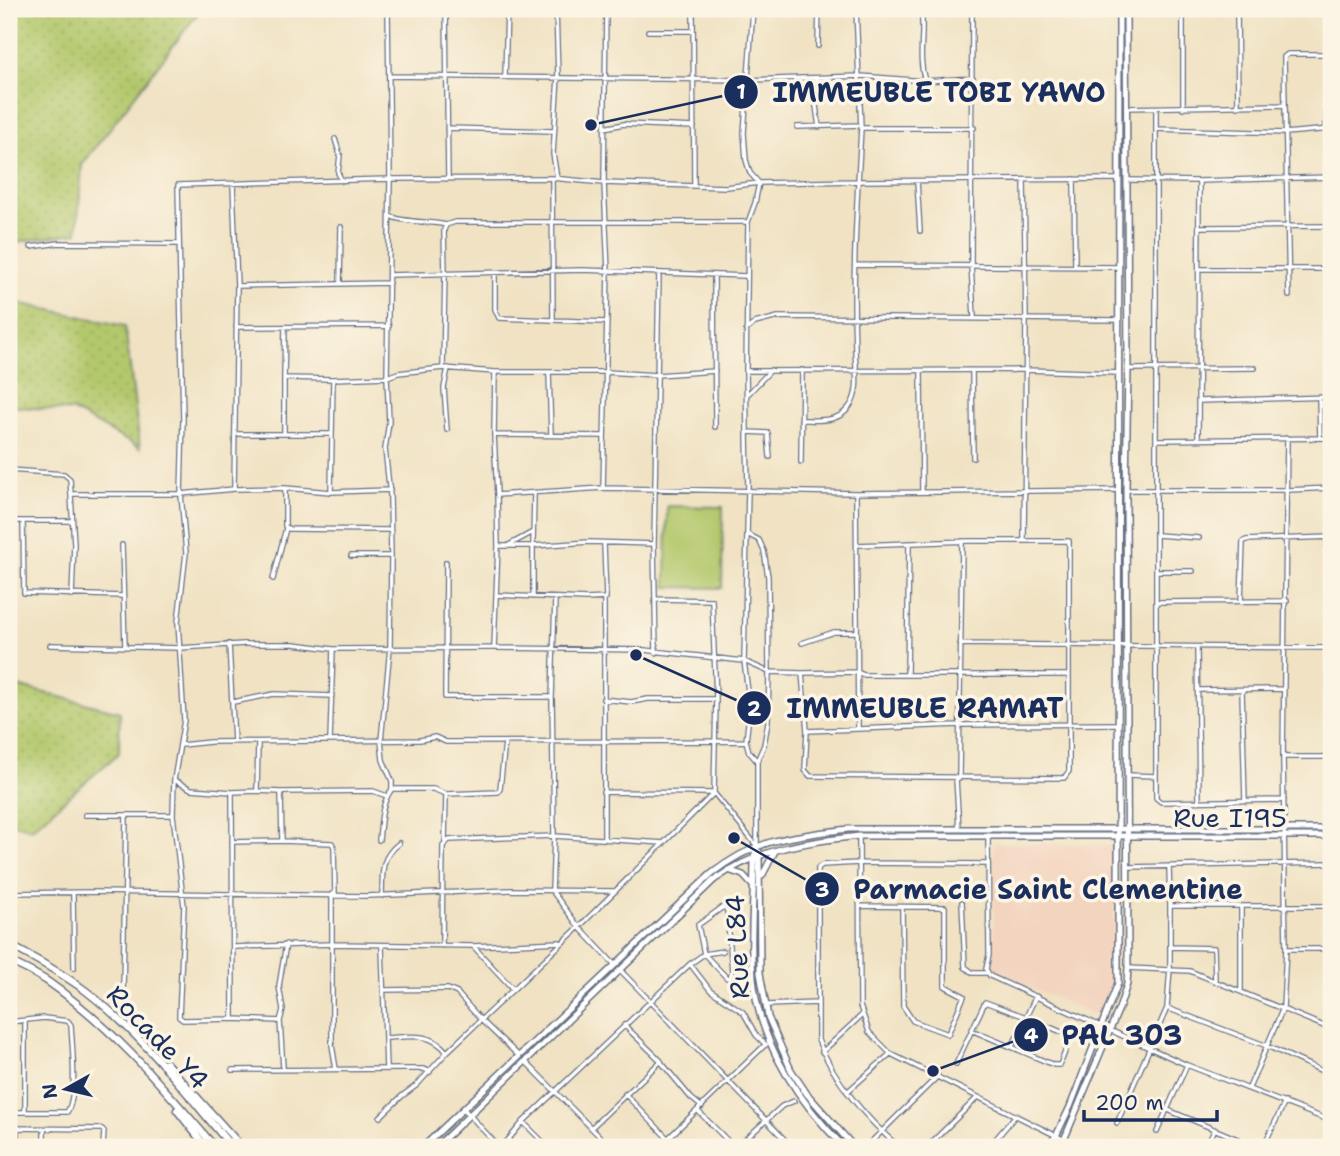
<svg xmlns="http://www.w3.org/2000/svg" width="1340" height="1156" font-family="'Shantell Sans',sans-serif">
  <style>
    .built { fill: #f3d4bf }
    .grass { fill: url(#grass-dots); stroke: #677c65; stroke-width: 2 }
    .garden { fill: #b3c86c; stroke: #677c65; stroke-width: 2 }
    .lines { fill: none; stroke-linecap: round; stroke-linejoin: round }
    .minor-casing { stroke: #666e81; stroke-width: 6 }
    .secondary-casing { stroke: #666e81; stroke-width: 8 }
    .trunk-casing { stroke: #666e81; stroke-width: 9 }
    .minor { stroke: #fff; stroke-width: 3.5 }
    .secondary { stroke: #fff; stroke-width: 5 }
    .trunk { stroke: #fff; stroke-width: 6 }
    .labels { text-anchor: middle; dominant-baseline: central; stroke-width: 7; stroke-linejoin: round; paint-order: stroke }
    .street-label { font-size: 26px; fill: #1b2f5e; stroke: #fcf5e5 }
    .leader { fill: none; stroke: #1b2f5e; stroke-width: 2.5 }
    .callout-dot { fill: #1b2f5e; stroke: #fcf5e5; stroke-width: 2.5 }
    .mark-label { font-size: 21px; text-anchor: middle; font-weight: bold; fill: #fff }
    .callout-label { font-size: 28px; text-anchor: middle; font-weight: bold; fill: #1b2f5e; stroke: #fcf5e5; stroke-width: 7; stroke-linejoin: round; paint-order: stroke }
  </style>
  <defs>
    <pattern id="grass-dots" width="8" height="8" patternUnits="userSpaceOnUse" patternTransform="scale(1.75)"><rect width="8" height="8" fill="#b3c86c"/><path d="M2 2h.1M6 6h.1" fill="none" stroke="#99ac60" stroke-width="1.8" stroke-linecap="round"/></pattern>
  </defs>
  <rect width="100%" height="100%" fill="#fcf5e5"/>
  <filter id="ink" filterUnits="userSpaceOnUse"><feTurbulence type="fractalNoise" baseFrequency=".0143" numOctaves="2"/><feDisplacementMap in="SourceGraphic" scale="14" xChannelSelector="R" yChannelSelector="G"/><feConvolveMatrix kernelMatrix="1 2 1 2 8 2 1 2 1" color-interpolation-filters="sRGB"/></filter>
  <filter id="wash" filterUnits="userSpaceOnUse"><feTurbulence type="fractalNoise" baseFrequency=".00686" numOctaves="4" result="noise"/><feDisplacementMap in="SourceGraphic" scale="28" xChannelSelector="R" yChannelSelector="G"/><feGaussianBlur stdDeviation="1.57" result="paint"/><feColorMatrix in="noise" values="0 0 0 0 0 0 0 0 0 0 0 0 0 0 0 0 0 1.4 0 .05"/><feComposite in="paint" operator="in"/></filter>
  <g filter="url(#wash)">
    <rect width="100%" height="100%" fill="#f0e2c3"/>
    <path class="built" d="M994 843 1107 845 1114 848 1113 982 1097 1016 989 970 994 956Z"/>
    <path class="grass" d="M9 9H201L82 165 77 233 9 243Z
      M9 301 125 326 140 448 73 411 9 406Z
      M9 684 120 712 119 753 31 829 9 822Z"/>
    <path class="garden" d="M667 506 723 507 722 588 666 587Z"/>
  </g>
  <g filter="url(#ink)">
    <g class="lines">
      <defs>
        <path id="minor" d="M446 9 448 179
          M556 9 558 77 553 154 557 178
          M693 9 694 185
          M753 9 744 133 746 160 750 173 759 183 755 203 748 222 746 371 748 491 744 661 769 672 768 722 764 745 757 761
          M856 9 861 128
          M921 9C925 33 917 57 925 81
          M972 9 971 265 974 317
          M1183 9V108
          M1237 9 1238 107
          M648 31H692
          M818 46 819 9
          M389 76 749 80 860 76 925 81 973 78
          M505 76 507 9
          M816 78V106L819 127
          M1126 108 1284 105
          M1156 108V798L1161 802 1284 800
          M797 127 861 125
          M447 128 553 131
          M604 128 624 124 694 127
          M1156 129 1285 133 1331 129
          M1326 130V90L1331 88
          M335 139 340 155 338 173 342 181
          M552 179 553 320
          M1074 179 1075 266
          M1127 180 1199 181 1331 177
          M917 181 920 231
          M233 184 237 286 234 489
          M390 216C404 223 430 221 446 225
          M1199 227 1331 226
          M31 247 59 243 179 244
          M855 265 1119 267
          M1200 269H1331
          M495 273V309L499 318 605 322
          M389 275 582 270 746 276
          M714 275 715 427
          M340 283 341 227
          M237 286 389 283
          M1289 296 1284 57 1288 54H1331
          M236 327 389 326
          M285 327 284 378 333 379 331 492
          M746 330 755 323 778 317 1119 320
          M443 368 445 273 444 230 446 225 455 222H748
          M1128 369 1255 368
          M972 370 973 458
          M747 371 1025 370 1119 373
          M921 371 922 491
          M495 372 494 435 604 436
          M549 373 551 434
          M284 378V434
          M333 379 387 377 398 373 443 368 495 372H606L657 375 715 371
          M748 394 771 370
          M1319 398 1320 438
          M1199 401 1331 397
          M801 420C819 420 839 423 850 406 861 391 855 366 855 348 852 275 857 201 861 128H974
          M447 430 444 388 448 368
          M747 432 768 433 770 457
          M235 434H331
          M494 435 497 495
          M1198 439 1199 182
          M1157 440 1331 438
          M801 462 802 370
          M9 470 64 474 70 479 74 544 72 596
          M285 488V526L289 529 390 530
          M603 488 608 271 604 183 606 9
          M1126 490H1288L1331 488
          M856 493 858 729
          M72 494H181L234 489 285 488 331 492 390 490
          M9 521H72
          M23 521 24 593 122 596
          M747 534 759 540 764 551 768 577 769 672 802 673 807 731 959 725 1119 724
          M1157 535 1199 538
          M1327 537 1329 757
          M1024 540 1026 319 1024 180
          M122 545 125 646
          M509 545 533 532
          M498 546H533L534 493
          M351 556H391
          M446 562 445 697H552
          M1157 571H1193
          M273 579 286 528
          M497 595 586 599 606 598 604 544
          M533 597V546L589 542 654 544
          M555 598 552 697 554 836 552 891 579 927 614 964
          M655 599 712 600 716 699
          M1241 601 1243 542 1246 540 1331 537
          M1157 602 1287 601
          M802 643 834 632H857
          M229 644 234 742
          M960 644 1331 648
          M50 645 180 648 244 644H294L333 649 494 648 644 650 744 661 750 707 746 741 749 752 757 761V846
          M494 648 498 546 497 495 603 488 856 493 1119 490
          M1197 648 1199 802
          M656 653 654 544 659 273
          M802 673 857 672 864 675H1068
          M907 675 909 543
          M1198 690 1284 689
          M1242 691 1245 801
          M603 699 631 702 648 699H716L714 793 756 845
          M233 702 274 694 332 696
          M807 731 805 770 810 776 1064 778 1069 771V541H969L857 545
          M330 741 333 649
          M181 745 210 742 420 740 435 737 446 742 746 741
          M1283 757H1331
          M1127 775 1156 776
          M956 779 959 829
          M959 779 962 541
          M174 780 191 789 232 792 233 1019 183 1020 179 1017 184 906 173 815 174 780 184 720 178 622 186 553 181 494 183 419 178 185 390 179 552 178 604 183 726 187 759 183 858 181 1119 179
          M393 789H433L446 794
          M257 791 281 792
          M232 792 257 791 258 742
          M603 792 714 793
          M85 815H173
          M859 836 860 1006 869 1032 891 1054 1079 1147
          M988 837 989 955 986 969 990 976 1187 1065 1331 1121
          M604 839V598
          M379 840C381 822 381 803 392 789V781L383 760 381 741 390 648 391 556 390 495 385 449 389 422 387 377 390 179 388 9
          M282 841 281 792 373 791 387 796
          M232 842 282 841 332 843 334 847 335 895
          M445 842 446 794 498 792 500 789 505 742
          M1169 866 1170 906
          M1129 867 1331 863
          M9 893 94 892 367 896 510 890 616 891
          M73 894 74 968
          M332 894V1045L336 1069
          M382 896C383 873 379 859 399 843
          M962 902 965 967 973 973H987
          M861 906 945 907V986L964 996 948 1034 913 1021 903 1006 902 907
          M382 946 386 1069
          M442 946 443 846 449 840 554 836 664 843
          M473 946 513 989
          M234 947 332 944 473 946 560 942
          M1171 947 1214 948 1215 980
          M1286 949H1331
          M690 964 704 954 698 925 723 907 727 910 732 971 730 978H727L704 954 723 951
          M1128 968 1190 971 1331 1029
          M621 971 792 1147
          M384 990 448 989 457 993 481 1020 519 1056
          M1241 990V906
          M123 992 126 815
          M767 1005 817 1003
          M1167 1008 1267 1046 1331 1075
          M233 1019 280 1021
          M25 1020V1112
          M9 1022 44 1018 68 1021 71 1025C72 1046 78 1096 67 1112H9
          M971 1030 1054 1065H1060L1071 1036 1026 1017 1036 996
          M385 1038C410 1037 430 1031 447 1052
          M822 1052 862 1015
          M525 1061 610 1147
          M661 1062 691 1098 702 1107
          M956 1064 985 1002 1026 1017 1012 1047
          M283 1068 280 1021 283 1010 279 986 286 944
          M232 1070 406 1069H424L430 1072
          M1249 1088 1283 1008 1286 949 1283 757 1287 438
          M847 1092 890 1054
          M625 1094 676 1147
          M463 1108 496 1144 503 1146 523 1122 690 964 710 990 743 1012 756 1035 766 1045
          M1168 1110 1257 1147
          M698 1111 734 1147
          M380 1117 402 1096 417 1085 447 1052 579 927 714 793
          M523 1122 548 1147
          M1117 1123 1167 1008 1170 968V906H1331
          M9 1128 102 1129 104 1131 103 1147
          M591 1128 661 1061 624 1025
          M44 1129V1147
          M1157 1132 1187 1065
          M17 1147V1128
          M659 1147 766 1044
          M737 1147 782 1106 794 1101
          M866 1147 938 1076
          M899 1147C866 1119 834 1081 818 1040V868L822 865 859 863 988 864
          M927 1147 978 1097
          M989 1147 1016 1115
          M1206 1147 1214 1131
          M1263 1147 1285 1102"/>
        <path id="secondary" d="M757 846 754 857C754 897 749 947 754 986 762 1048 801 1104 844 1147
          M759 852 760 973 768 1017 791 1070 807 1094 854 1147
          M728 870 743 875 754 887
          M762 876 775 851
          M423 1147 711 874C759 837 790 837 848 829H1331
          M436 1147 714 880C759 848 805 842 859 836H1331
          M1047 1147 1056 1136 1070 1107 1118 983 1119 9
          M1058 1147 1064 1140 1120 1006 1127 984 1128 968 1126 490 1128 369 1126 9"/>
        <path id="trunk" d="M9 945C36 959 62 973 86 991 143 1035 186 1093 232 1147
          M9 961C21 967 35 973 47 981 112 1026 164 1088 215 1147
          M166 1063 242 1147
          M177 1110 206 1147"/>
      </defs>
      <use href="#minor" class="minor-casing"/>
      <use href="#secondary" class="secondary-casing"/>
      <use href="#trunk" class="trunk-casing"/>
      <use href="#minor" class="minor"/>
      <use href="#secondary" class="secondary"/>
      <use href="#trunk" class="trunk"/>
    </g>
  </g>
  <g class="labels">
    <g class="street-label">
      <text x="1230" y="817">Rue I195</text>
      <text transform="translate(737 947) rotate(-93)">Rue L84</text>
      <text transform="translate(158 1037) rotate(46)">Rocade Y4</text>
    </g>
  </g>
  <path class="leader" d="M591 125L741 92M636 655L754 708M734 838L822 889M933 1071L1031 1035"/>
  <g class="callout-dot">
    <circle cx="591" cy="125" r="7"/>
    <circle cx="636" cy="655" r="7"/>
    <circle cx="734" cy="838" r="7"/>
    <circle cx="933" cy="1071" r="7"/>
    <circle cx="741" cy="92" r="18"/>
    <circle cx="754" cy="708" r="18"/>
    <circle cx="822" cy="889" r="18"/>
    <circle cx="1031" cy="1035" r="18"/>
  </g>
  <g class="mark-label">
    <text x="741" y="99">1</text>
    <text x="754" y="716">2</text>
    <text x="822" y="897">3</text>
    <text x="1031" y="1043">4</text>
  </g>
  <g class="callout-label">
    <text x="939" y="102">IMMEUBLE TOBI YAWO</text>
    <text x="925" y="718">IMMEUBLE RAMAT</text>
    <text x="1048" y="899">Parmacie Saint Clementine</text>
    <text x="1122" y="1045">PAL 303</text>
  </g>
  <rect width="1340" height="1156" fill="none" stroke="#fcf5e5" stroke-width="35"/>
  <g transform="translate(66 1089) rotate(262)" stroke="#fcf5e5" stroke-width="5" paint-order="stroke">
  <path d="M0-5L12 26L0 18L-12 26Z" fill="#1b2f5e"/>
  <text y="-10" font-size="19" font-weight="bold" text-anchor="middle" fill="#1b2f5e">N</text>
  </g>
  <path d="M1084 1110v10h133v-10" fill="none" stroke="#1b2f5e" stroke-width="3.5"/>
  <text x="1095" y="1110" font-size="21" fill="#1b2f5e" stroke="#fcf5e5" stroke-width="5" paint-order="stroke">200 m</text>
</svg>
